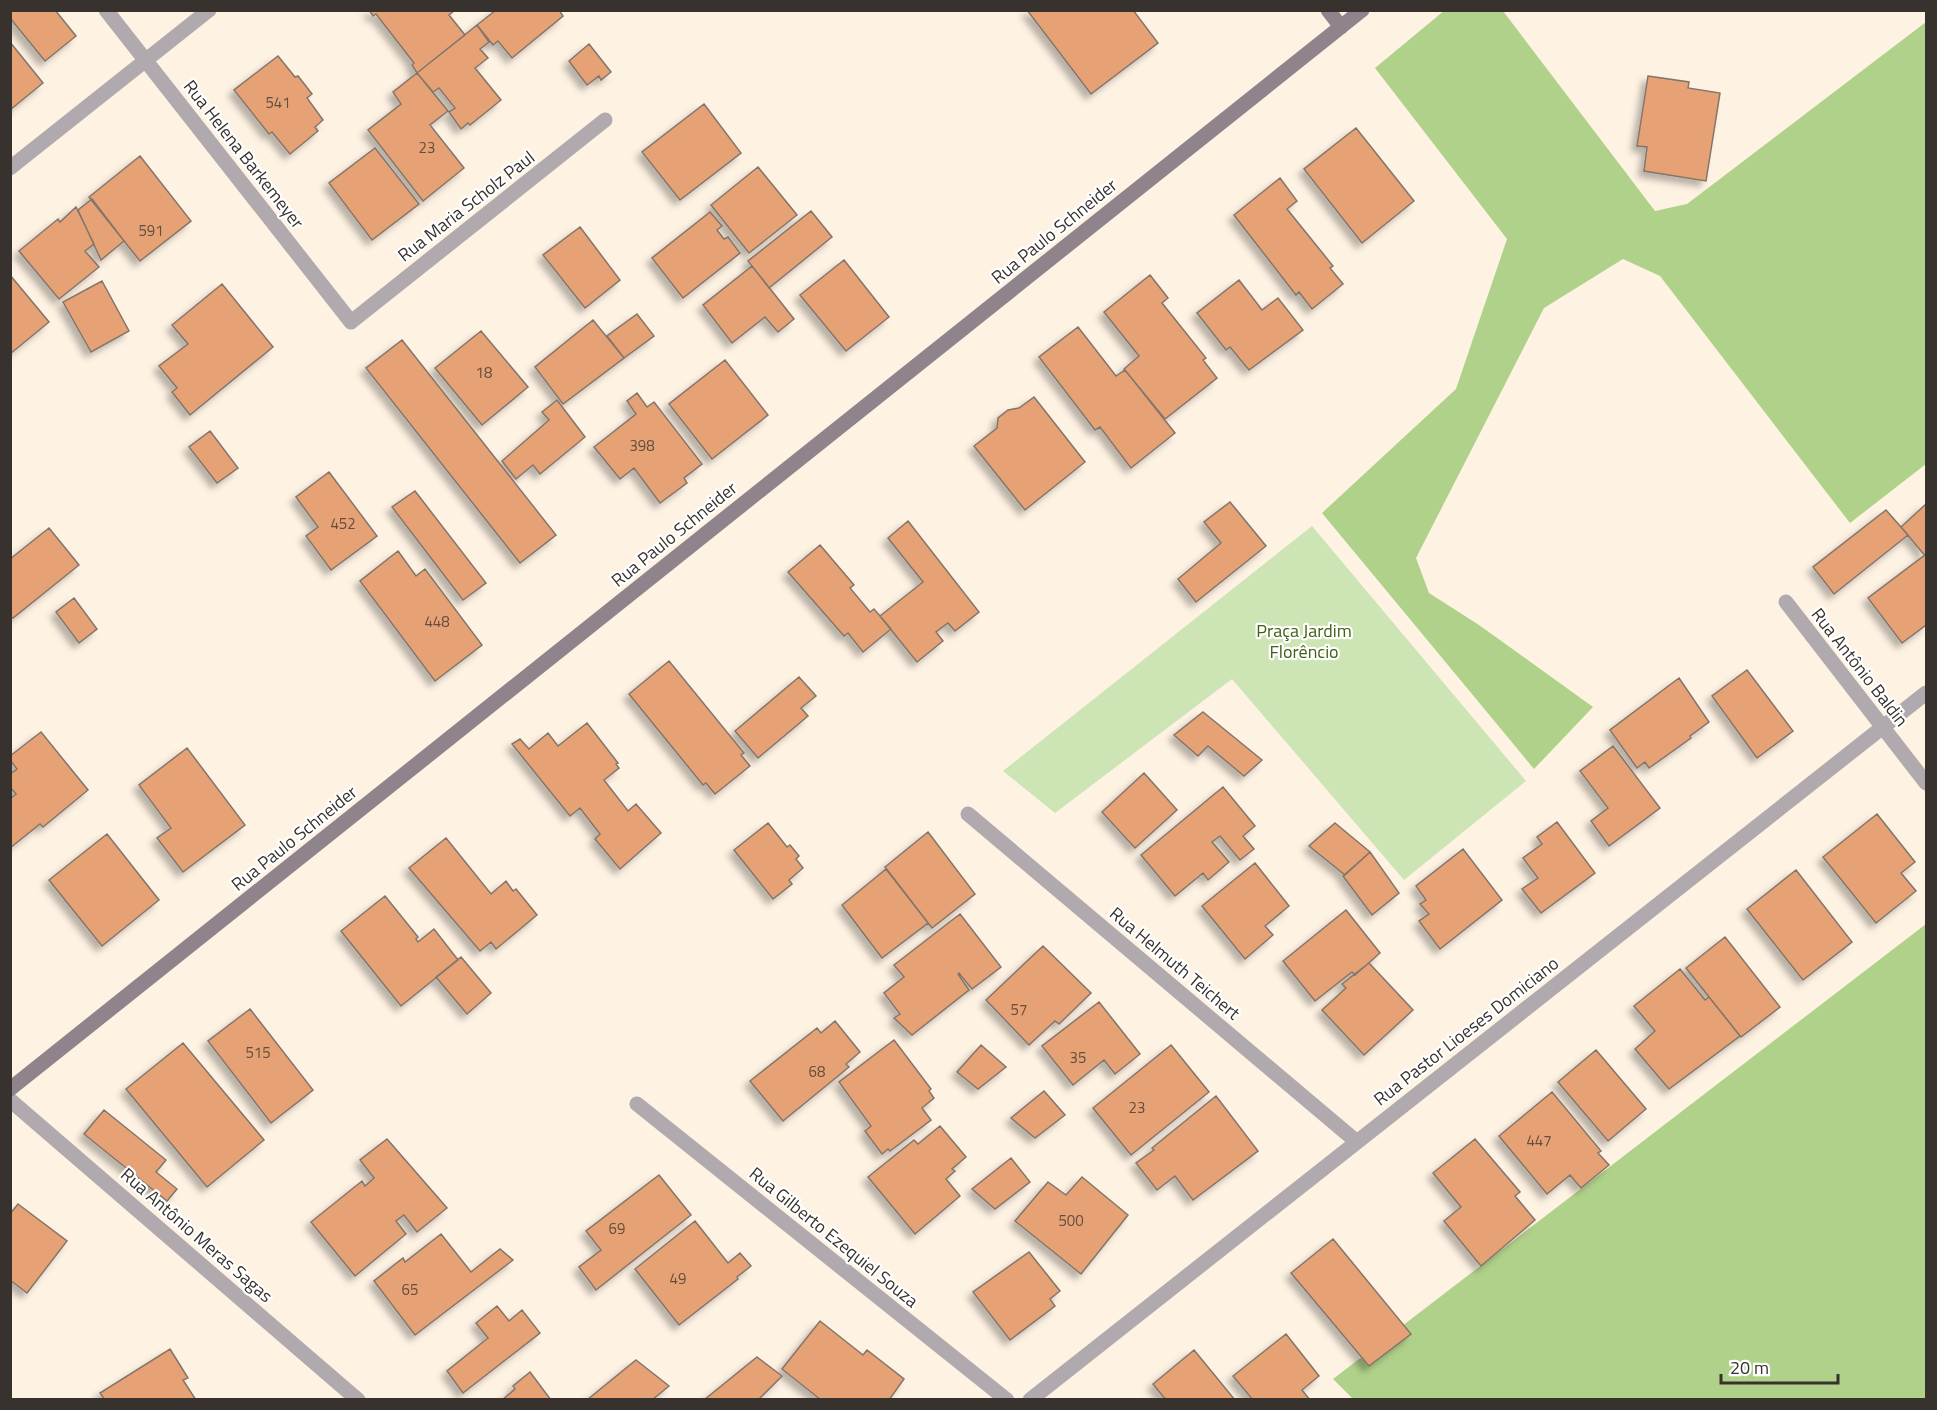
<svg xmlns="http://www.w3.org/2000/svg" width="1937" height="1410" font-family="'Titillium Web',sans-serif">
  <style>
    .green { fill: #cde4b4 }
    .forest { fill: #b0d18a }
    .building { fill: #e6a275; stroke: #84756b; stroke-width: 1.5; filter: url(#shadow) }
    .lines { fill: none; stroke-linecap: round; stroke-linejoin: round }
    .street { stroke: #b0a9ad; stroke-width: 15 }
    .secondary { stroke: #8f848b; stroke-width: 15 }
    .labels { text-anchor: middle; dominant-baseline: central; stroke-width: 4.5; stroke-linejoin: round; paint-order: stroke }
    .number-label { font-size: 15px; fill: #634e3f }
    .street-label { font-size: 18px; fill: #37322d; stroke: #fff }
    .park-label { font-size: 18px; fill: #425e14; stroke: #fff }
  </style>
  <defs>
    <filter id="shadow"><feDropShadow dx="-5.5" dy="5.5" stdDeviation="3" flood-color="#0004"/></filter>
  </defs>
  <rect width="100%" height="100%" fill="#fef2e3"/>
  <path class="green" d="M1312 526 1526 781 1404 880 1232 679 1055 813 1003 771Z"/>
  <path class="forest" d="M1445 10 1503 11 1655 211 1687 204 1926 22V464L1850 523 1660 276 1623 259 1544 308 1416 558 1429 593 1479 625 1593 707 1534 769 1322 513 1456 389 1507 239 1375 68Z
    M1926 924V1399L1354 1400 1333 1379Z"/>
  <path class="building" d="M10 10H55L76 36 45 61 10 18Z
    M369 10H455L449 15 465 35 417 73 412 65 414 63 376 14 373 16Z
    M496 10H559L563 16 512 58 498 41 493 45 477 25Z
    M1027 10H1133L1158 43 1091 94Z
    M477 25 489 42 480 49 488 58 475 68 501 100 470 125 468 123 461 129 449 112 455 108 439 88 433 92 417 73Z
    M10 42 43 83 10 110Z
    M589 44 611 72 601 80 599 76 587 85 569 61Z
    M278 56 295 77 298 76 312 94 307 98 323 120 315 127 318 131 290 154 272 132 269 134 234 90Z
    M417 73 448 111 430 125 464 168 423 201 368 130 401 104 393 92Z
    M1648 76 1689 82 1688 88 1720 93 1706 181 1644 171 1647 147 1637 146Z
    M704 104 741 153 680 200 642 152Z
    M1356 128 1414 201 1362 243 1304 169Z
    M375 148 419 204 372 240 329 183Z
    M140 156 191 221 140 261 89 197Z
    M758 167 797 215 749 253 711 205Z
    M1280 178 1297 201 1287 209 1333 266 1330 268 1343 284 1312 309 1299 292 1296 295 1234 215Z
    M92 199 124 241 101 260 78 210Z
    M76 207 94 244 85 251 99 267 59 299 19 251 58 219 60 222Z
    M811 211 832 237 769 288 748 261Z
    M710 212 722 226 717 230 724 239 728 237 740 253 683 298 652 258Z
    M580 227 620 280 585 308 543 255Z
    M844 260 889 317 846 351 800 295Z
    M752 266 794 319 778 332 765 317 732 343 703 305Z
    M10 275 49 322 10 354Z
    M1150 275 1168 298 1162 303 1206 358 1203 360 1217 378 1165 419 1124 369 1139 356 1104 312Z
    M1239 280 1262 310 1278 298 1303 330 1249 370 1230 347 1226 350 1197 313Z
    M102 281 129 331 91 352 63 302Z
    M222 284 273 347 190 415 172 392 177 388 159 366 188 344 172 325Z
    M637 314 654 336 624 358 607 336Z
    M593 320 624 358 563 404 535 367Z
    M1078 327 1116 376 1125 370 1175 433 1131 468 1100 427 1095 430 1039 357Z
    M481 331 528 387 482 425 435 368Z
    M402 340 556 535 520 563 366 368Z
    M725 360 768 415 712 459 669 404Z
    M637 393 647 407 654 402 702 464 684 478 687 483 660 503 634 468 620 479 594 447 636 414 627 401Z
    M1034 397 1085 462 1025 510 974 446 997 428 998 418 1008 410 1019 408Z
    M557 400 585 437 540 474 533 465 516 479 502 461 549 420 542 412Z
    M210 431 238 468 217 483 189 447Z
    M329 472 377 536 331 570 306 536 318 527 296 497Z
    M415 491 486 583 463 600 392 507Z
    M1230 502 1266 546 1196 602 1178 579 1221 543 1204 522Z
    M1926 504V557L1901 527Z
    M1886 510 1908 535 1834 594 1813 567Z
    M908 521 979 612 955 631 948 623 936 632 943 641 917 662 880 616 923 582 888 538Z
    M49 528 79 565 13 618 10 616V559Z
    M820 545 854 585 850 588 870 612 874 609 891 629 863 652 848 633 844 636 788 572Z
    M398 551 416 576 425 569 482 645 435 681 360 581Z
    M1925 555 1926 557V625L1902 643 1868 598Z
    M74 598 97 629 79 643 56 612Z
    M669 661 744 753 741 755 750 766 715 794 706 783 703 785 629 694Z
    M1747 670 1793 731 1757 758 1712 696Z
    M799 677 816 696 801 708 808 716 758 758 735 731Z
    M1679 678 1709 722 1690 736 1691 738 1649 768 1645 762 1637 768 1610 730Z
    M1203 712 1262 760 1244 776 1208 746 1198 756 1174 735Z
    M587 723 618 763 616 764 619 768 604 780 628 811 636 804 661 833 620 869 595 839 600 834 580 808 570 816 512 744 520 739 529 749 548 733 558 746Z
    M41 732 88 790 43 827 40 824 10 848V799L16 794 10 787V774L17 769 10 760V756Z
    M1613 746 1660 808 1609 846 1591 821 1608 808 1580 771Z
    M187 748 245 825 183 872 157 838 171 828 139 785Z
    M1144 773 1177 810 1135 848 1102 812Z
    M1223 787 1255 826 1243 836 1254 849 1240 860 1220 836 1212 842 1229 862 1208 880 1203 873 1175 896 1141 855Z
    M1877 814 1915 862 1901 873 1916 891 1876 923 1823 857Z
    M1557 822 1595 873 1541 913 1522 889 1538 878 1523 858 1542 844 1537 837Z
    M768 823 787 847 790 845 799 856 796 859 803 868 789 880 792 884 773 899 734 850Z
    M1335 823 1370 852 1345 875 1309 846Z
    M928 832 975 894 932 928 885 867Z
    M107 834 159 900 102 946 49 880Z
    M446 838 491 894 506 881 513 891 516 889 537 915 496 949 491 942 480 951 409 868Z
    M1463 849 1502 900 1440 949 1419 921 1429 914 1420 904 1426 900 1416 886Z
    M1370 852 1399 893 1372 915 1343 876Z
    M1255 863 1289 906 1265 926 1273 935 1245 959 1202 906Z
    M886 869 928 923 882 958 842 905Z
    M1796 870 1852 942 1803 980 1747 909Z
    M385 896 418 937 416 939 418 942 434 929 458 960 401 1006 341 931Z
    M1346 910 1380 953 1355 975 1352 972 1315 1001 1283 961Z
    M960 914 1001 967 972 989 959 973 958 974 969 990 912 1035 894 1018 900 1014 884 993 904 977 894 965Z
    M1725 937 1780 1007 1741 1037 1686 968Z
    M1043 946 1091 993 1059 1024 1055 1021 1029 1045 986 1000Z
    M461 957 491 993 467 1014 436 977Z
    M1369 963 1413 1010 1364 1055 1322 1010 1346 988 1342 984Z
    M1680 969 1705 1000 1709 997 1740 1036 1669 1089 1635 1049 1655 1031 1634 1006Z
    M1099 1002 1140 1054 1115 1074 1104 1060 1073 1085 1042 1046Z
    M250 1009 313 1090 271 1123 208 1041Z
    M835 1021 860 1052 846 1064 849 1067 783 1121 750 1081 817 1028 821 1033Z
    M894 1040 931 1089 929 1091 934 1098 922 1108 931 1120 890 1151 888 1149 882 1154 865 1131 871 1126 839 1082Z
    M183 1043 264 1140 207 1187 126 1089Z
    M981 1045 1006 1067 978 1089 957 1072Z
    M1171 1045 1209 1092 1131 1155 1093 1108Z
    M1596 1050 1646 1109 1608 1141 1558 1082Z
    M1044 1091 1065 1115 1035 1138 1011 1118Z
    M1552 1092 1601 1151 1598 1153 1609 1165 1581 1188 1570 1175 1547 1194 1499 1136Z
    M1216 1096 1258 1151 1193 1200 1175 1176 1157 1190 1136 1163 1154 1150 1152 1148Z
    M104 1110 166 1160 156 1172 177 1189 167 1201 84 1134Z
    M940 1126 966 1157 952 1169 955 1171 946 1179 960 1196 915 1234 868 1177 914 1140 918 1144Z
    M387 1139 447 1208 417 1232 404 1215 396 1221 406 1234 355 1276 311 1222 362 1181 365 1186 374 1178 360 1160Z
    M1475 1139 1520 1192 1515 1196 1535 1220 1481 1266 1444 1221 1461 1207 1433 1173Z
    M1011 1158 1030 1182 995 1209 972 1189Z
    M659 1175 691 1215 596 1290 579 1267 601 1250 586 1231Z
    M1082 1177 1128 1215 1081 1274 1015 1221 1048 1182 1066 1195Z
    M18 1204 67 1241 27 1293 10 1280V1214Z
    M695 1221 728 1263 740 1253 751 1266 737 1277 738 1279 679 1325 635 1269Z
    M441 1234 471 1272 500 1249 513 1260 415 1335 374 1281 403 1258 405 1262Z
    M1333 1239 1411 1334 1369 1366 1291 1273Z
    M1029 1252 1060 1291 1050 1299 1055 1306 1010 1340 973 1292Z
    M497 1306 509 1321 522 1310 540 1333 463 1393 447 1371 488 1338 476 1323Z
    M820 1321 863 1355 867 1350 904 1379 889 1400H821L782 1369Z
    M1286 1334 1319 1376 1302 1390 1310 1400H1253L1233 1376Z
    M170 1349 188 1378 183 1380 196 1400H105L100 1393Z
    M1194 1350 1235 1400H1166L1153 1384Z
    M757 1357 782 1376 758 1400H704Z
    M636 1360 669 1386 652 1400H587Z
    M530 1372 551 1400H502L515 1389 513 1386Z"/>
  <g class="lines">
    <path class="street" d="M106 10 351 322 605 120
      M10 168 209 10
      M1786 602 1926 783
      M968 814 1357 1142
      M10 1100 358 1400
      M637 1104 1007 1400
      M1030 1400 1926 693"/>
    <path class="secondary" d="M1328 10 1341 27
      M10 1089 1362 10"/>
  </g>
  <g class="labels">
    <g class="number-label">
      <text x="278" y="102">541</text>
      <text x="427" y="147">23</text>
      <text x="151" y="230">591</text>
      <text x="484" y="372">18</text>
      <text x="642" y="445">398</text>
      <text x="343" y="523">452</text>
      <text x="437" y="621">448</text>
      <text x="1019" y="1009">57</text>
      <text x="258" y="1052">515</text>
      <text x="1078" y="1057">35</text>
      <text x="817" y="1071">68</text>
      <text x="1137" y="1107">23</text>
      <text x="1539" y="1140">447</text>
      <text x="1071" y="1220">500</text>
      <text x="617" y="1228">69</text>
      <text x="678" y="1278">49</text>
      <text x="410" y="1289">65</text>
    </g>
    <g class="street-label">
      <text transform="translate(244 154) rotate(52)">Rua Helena Barkemeyer</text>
      <text transform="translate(466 206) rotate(-38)">Rua Maria Scholz Paul</text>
      <text transform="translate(1054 231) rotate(-39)">Rua Paulo Schneider</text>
      <text transform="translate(674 534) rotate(-39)">Rua Paulo Schneider</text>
      <text transform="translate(1860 667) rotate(52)">Rua Antônio Baldin</text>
      <text transform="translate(294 838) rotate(-39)">Rua Paulo Schneider</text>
      <text transform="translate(1175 963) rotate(40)">Rua Helmuth Teichert</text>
      <text transform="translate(1466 1031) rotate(-38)">Rua Pastor Lioeses Domiciano</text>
      <text transform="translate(197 1235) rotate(41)">Rua Antônio Meras Sagas</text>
      <text transform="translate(834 1237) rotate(39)">Rua Gilberto Ezequiel Souza</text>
    </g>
    <g class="park-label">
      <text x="1304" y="630">Praça Jardim<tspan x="1304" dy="21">Florêncio</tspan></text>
    </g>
  </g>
  <rect width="1937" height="1410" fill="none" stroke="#37322d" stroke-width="24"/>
  <path d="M1721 1374v9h117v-9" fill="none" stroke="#37322d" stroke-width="3"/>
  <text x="1730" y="1374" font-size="18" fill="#37322d" stroke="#ffffff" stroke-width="4.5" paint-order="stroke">20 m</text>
</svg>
